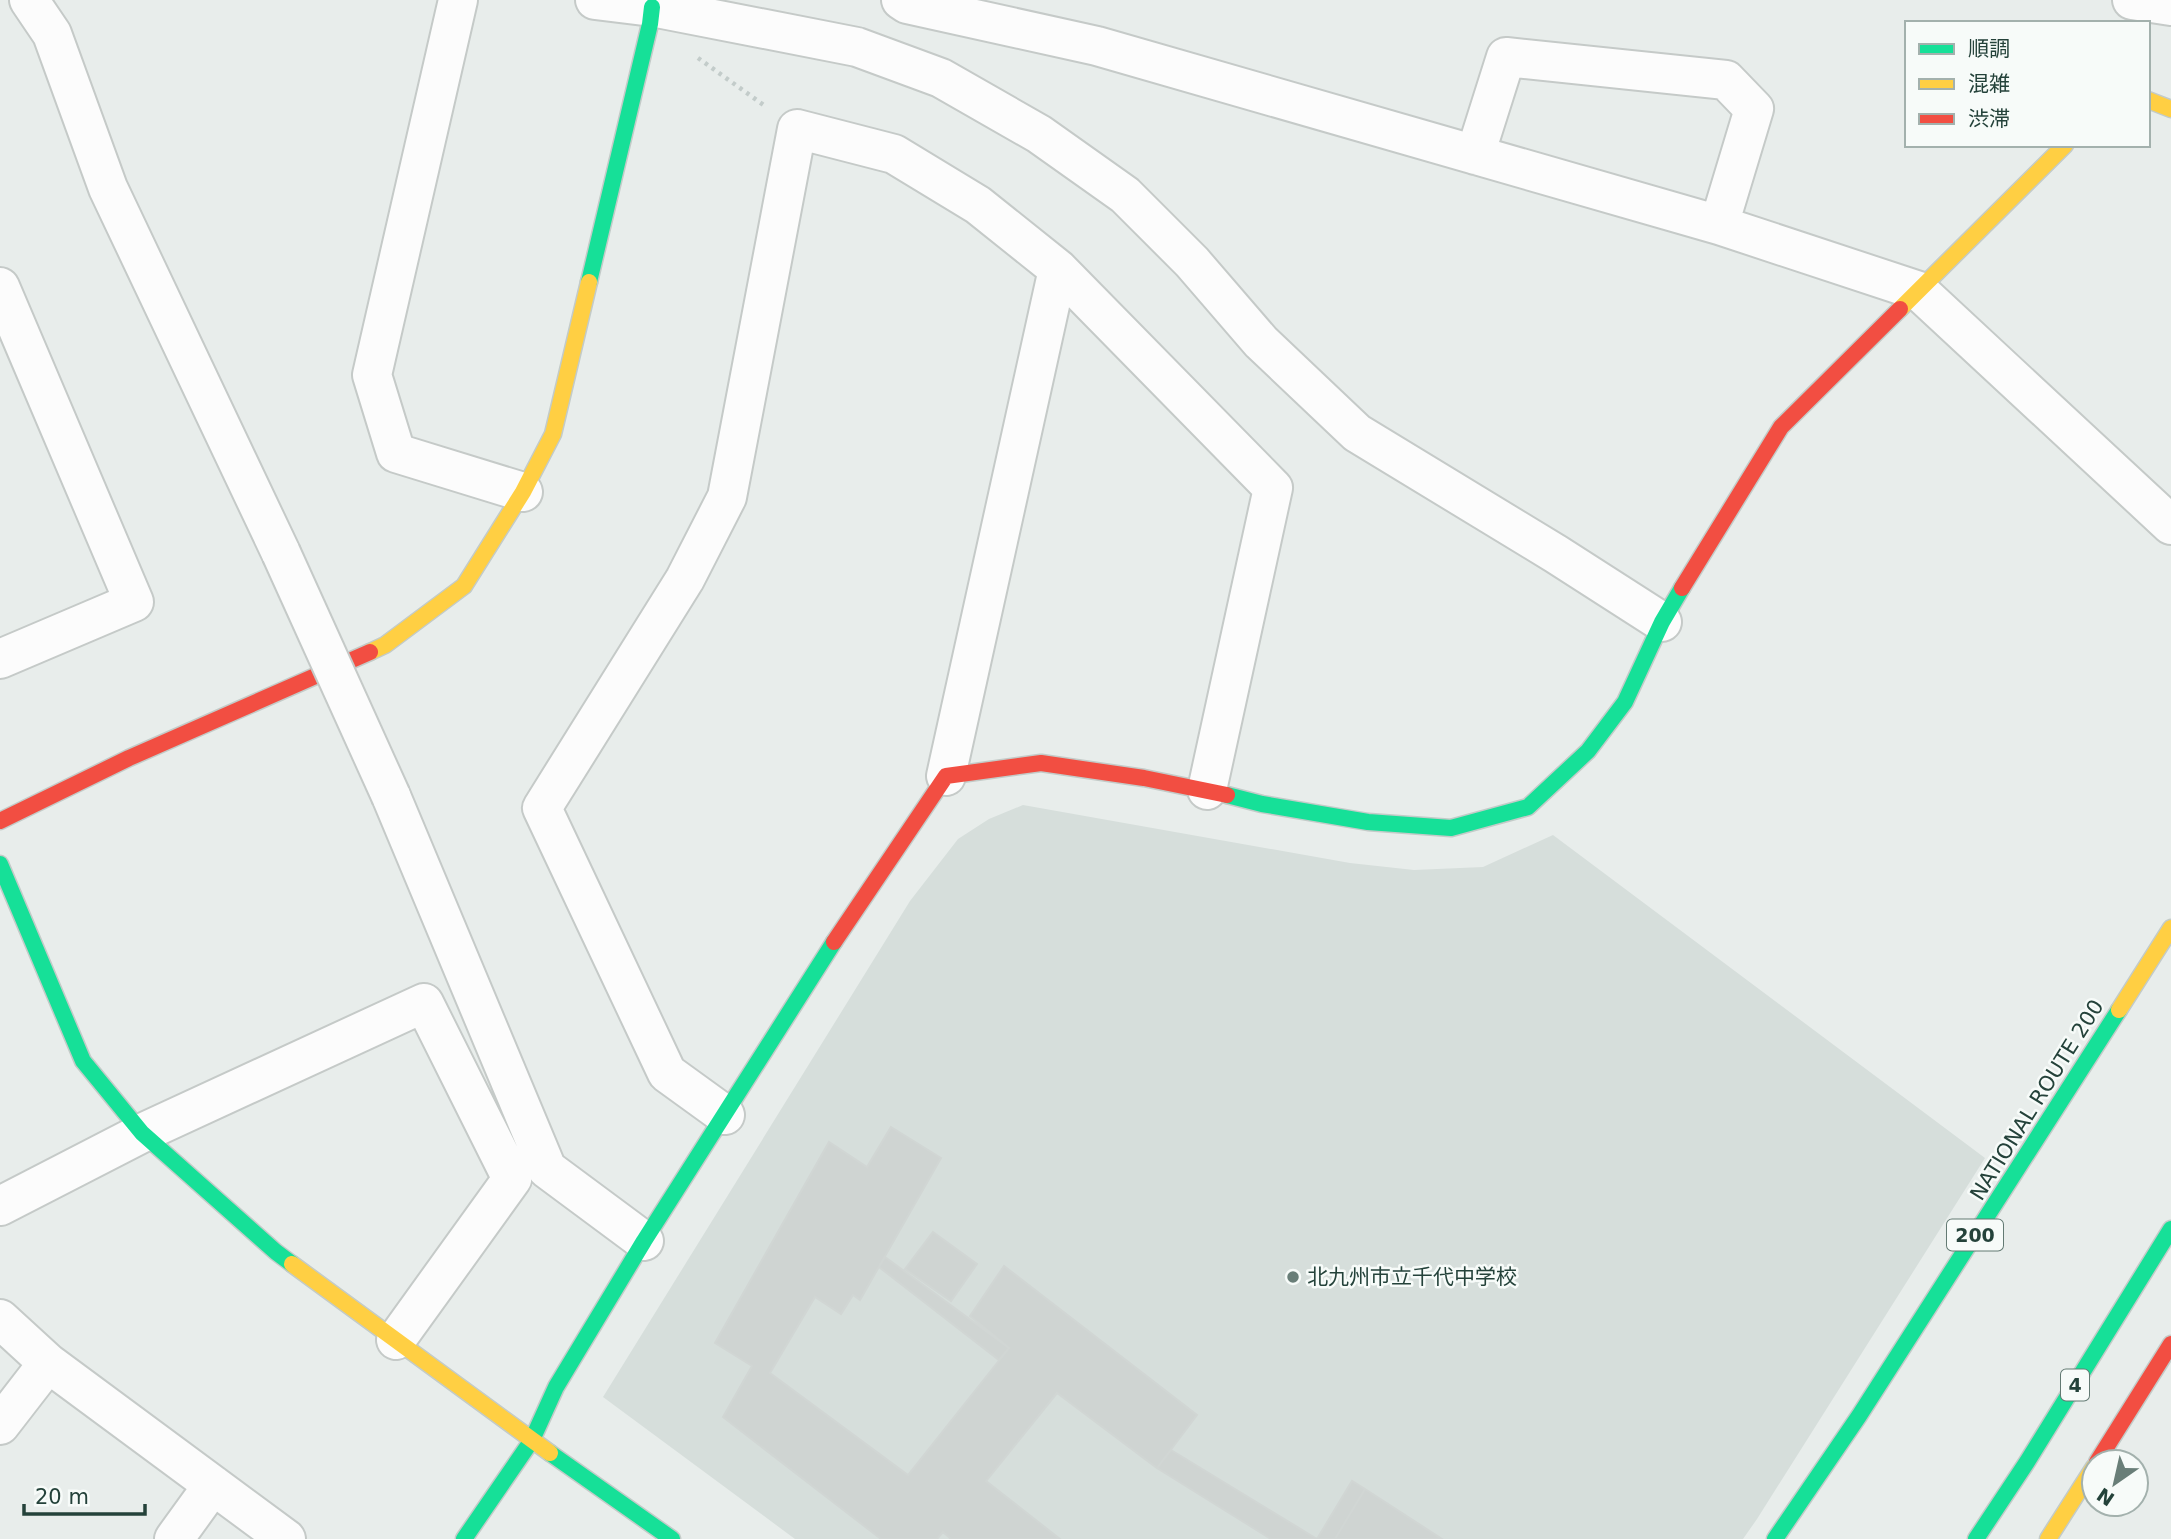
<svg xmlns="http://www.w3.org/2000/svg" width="2171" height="1539" font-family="'DejaVu Sans','Noto Sans JP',sans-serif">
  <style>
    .built { fill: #d6dedb }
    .building { fill: #cfd4d2; stroke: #d1d6d4; stroke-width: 2 }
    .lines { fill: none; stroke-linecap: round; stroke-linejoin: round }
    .street-casing { stroke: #c5cac8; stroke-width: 42 }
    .fast-casing { stroke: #c3cbc8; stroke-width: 19 }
    .slow-casing { stroke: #c3cbc8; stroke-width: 19 }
    .jam-casing { stroke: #c3cbc8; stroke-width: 19 }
    .path { stroke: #c3ccca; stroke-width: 4.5; stroke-dasharray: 3.5 5; stroke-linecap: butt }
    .street { stroke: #fcfcfc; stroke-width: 38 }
    .fast { stroke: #16e098; stroke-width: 16 }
    .slow { stroke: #ffcf43; stroke-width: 16 }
    .jam { stroke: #f24e42; stroke-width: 16 }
    .street-bridge-casing { stroke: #c5cac8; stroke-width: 42; stroke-linecap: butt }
    .street-bridge { stroke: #fcfcfc; stroke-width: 38 }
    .poi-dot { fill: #697e78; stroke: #f7fbf9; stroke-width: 2.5 }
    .labels { text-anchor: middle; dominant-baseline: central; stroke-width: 5; stroke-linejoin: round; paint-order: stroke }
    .shield { fill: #f7fbf9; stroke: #637a73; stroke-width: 2 }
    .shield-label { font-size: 19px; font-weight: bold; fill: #24423a }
    .street-label { font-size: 21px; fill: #24423a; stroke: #f7fbf9 }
    .poi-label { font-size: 21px; fill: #24423a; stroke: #f7fbf9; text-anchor: start }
  </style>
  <rect width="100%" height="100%" fill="#e8edeb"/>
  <path class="built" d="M1023 805 1350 863 1414 870 1483 867 1553 835 1985 1158 1757 1519 1743 1539H795L603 1397 910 901 958 839 989 819Z"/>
  <path class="building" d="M891 1127 941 1158 860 1300 853 1295 841 1314 815 1297 770 1373 908 1475 1009 1348 970 1316 1004 1266 1197 1415 1157 1468 1057 1393 986 1481 1060 1539H951L943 1532 937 1539H881L723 1417 752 1366 715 1343 829 1142 867 1167Z
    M933 1232 977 1264 951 1301 905 1269Z
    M885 1257 1009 1348 999 1360 879 1267Z
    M1171 1450 1317 1539 1352 1481 1365 1489 1335 1539H1271L1157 1468Z
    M1365 1489 1442 1539H1335Z"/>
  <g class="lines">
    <defs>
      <path id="street" d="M29 0 52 34 108 188 281 553
        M458 0 372 375 396 453 523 492
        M595 0 652 7 857 47 941 78 1039 134 1125 195 1192 262 1261 342 1357 433 1556 554 1662 622
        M901 0 907 4 1097 46 1719 225 1919 291 2171 525
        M2132 0 2171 6
        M1475 155 1506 57 1726 80 1754 109 1719 225
        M0 287 134 602 0 659
        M946 776 1058 269
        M391 796 547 1169 644 1241
        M725 1115 667 1073 542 808 685 579 727 497 797 129 894 154 978 205 1058 269 1273 488 1207 790
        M0 1206 142 1133 424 1003 512 1179 396 1340
        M0 1319 48 1363 286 1539
        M0 1425 48 1363
        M174 1539 213 1485"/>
      <path id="fast" d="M589 282 650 24 652 7
        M1227 795 1262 804 1368 822 1451 828 1528 807 1588 751 1625 702 1662 622 1682 588
        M0 864 83 1061 142 1133 276 1252 292 1264
        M550 1453 672 1539
        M464 1539 532 1440 556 1387 644 1241 834 942
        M1775 1539 1859 1416 2119 1010
        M1976 1539 2027 1462 2171 1229"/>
      <path id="slow" d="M2148 100 2171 109
        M1900 309 2065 145
        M370 652 385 645 464 586 523 492 553 434 589 282
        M2119 1010 2171 928
        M292 1264 550 1453
        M2048 1539 2094 1467"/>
      <path id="jam" d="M1682 588 1781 427 1900 309
        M0 821 129 758 370 652
        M834 942 946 776 1041 763 1144 778 1227 795
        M2097 1462 2171 1344"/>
    </defs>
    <use href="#street" class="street-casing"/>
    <use href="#fast" class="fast-casing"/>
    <use href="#slow" class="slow-casing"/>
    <use href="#jam" class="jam-casing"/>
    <path class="path" d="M698 58 765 106"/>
    <use href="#street" class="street"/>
    <use href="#fast" class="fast"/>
    <use href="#slow" class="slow"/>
    <use href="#jam" class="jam"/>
    <defs>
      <path id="street-bridge" d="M281 553 391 796"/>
    </defs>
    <use href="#street-bridge" class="street-bridge-casing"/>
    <use href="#street-bridge" class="street-bridge"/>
  </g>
  <circle class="poi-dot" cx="1293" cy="1277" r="7"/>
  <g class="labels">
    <g class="shield">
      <rect x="1947" y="1219.5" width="56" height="31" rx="5"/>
      <rect x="2061" y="1369.5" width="28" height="31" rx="5"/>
    </g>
    <g class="shield-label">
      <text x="1975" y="1235">200</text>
      <text x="2075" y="1385">4</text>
    </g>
    <g class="street-label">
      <text transform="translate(2037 1100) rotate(-58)">NATIONAL ROUTE 200</text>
    </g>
    <g class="poi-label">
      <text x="1307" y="1277">北九州市立千代中学校</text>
    </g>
  </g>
  <rect x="1905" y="21" width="245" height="126" fill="#f7fbf9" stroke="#a3b1ad" stroke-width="2"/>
  <rect x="1919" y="44" width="35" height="10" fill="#16e098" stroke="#a3b1ad" stroke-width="2"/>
  <text x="1968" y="56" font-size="21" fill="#24423a">順調</text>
  <rect x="1919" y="79" width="35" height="10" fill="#ffcf43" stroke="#a3b1ad" stroke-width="2"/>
  <text x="1968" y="91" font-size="21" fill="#24423a">混雑</text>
  <rect x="1919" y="114" width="35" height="10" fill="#f24e42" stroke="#a3b1ad" stroke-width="2"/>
  <text x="1968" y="126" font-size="21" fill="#24423a">渋滞</text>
  <g transform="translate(2115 1483) rotate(214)"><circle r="33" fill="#f7fbf9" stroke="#a3b1ad" stroke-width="2"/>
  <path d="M0-5L12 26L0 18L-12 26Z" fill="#697e78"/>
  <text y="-10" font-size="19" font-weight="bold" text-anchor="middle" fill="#24423a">N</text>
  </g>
  <path d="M24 1504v10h121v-10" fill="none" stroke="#24423a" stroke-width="3.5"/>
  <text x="35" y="1504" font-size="21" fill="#24423a" stroke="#f7fbf9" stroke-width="5" paint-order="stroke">20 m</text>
</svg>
